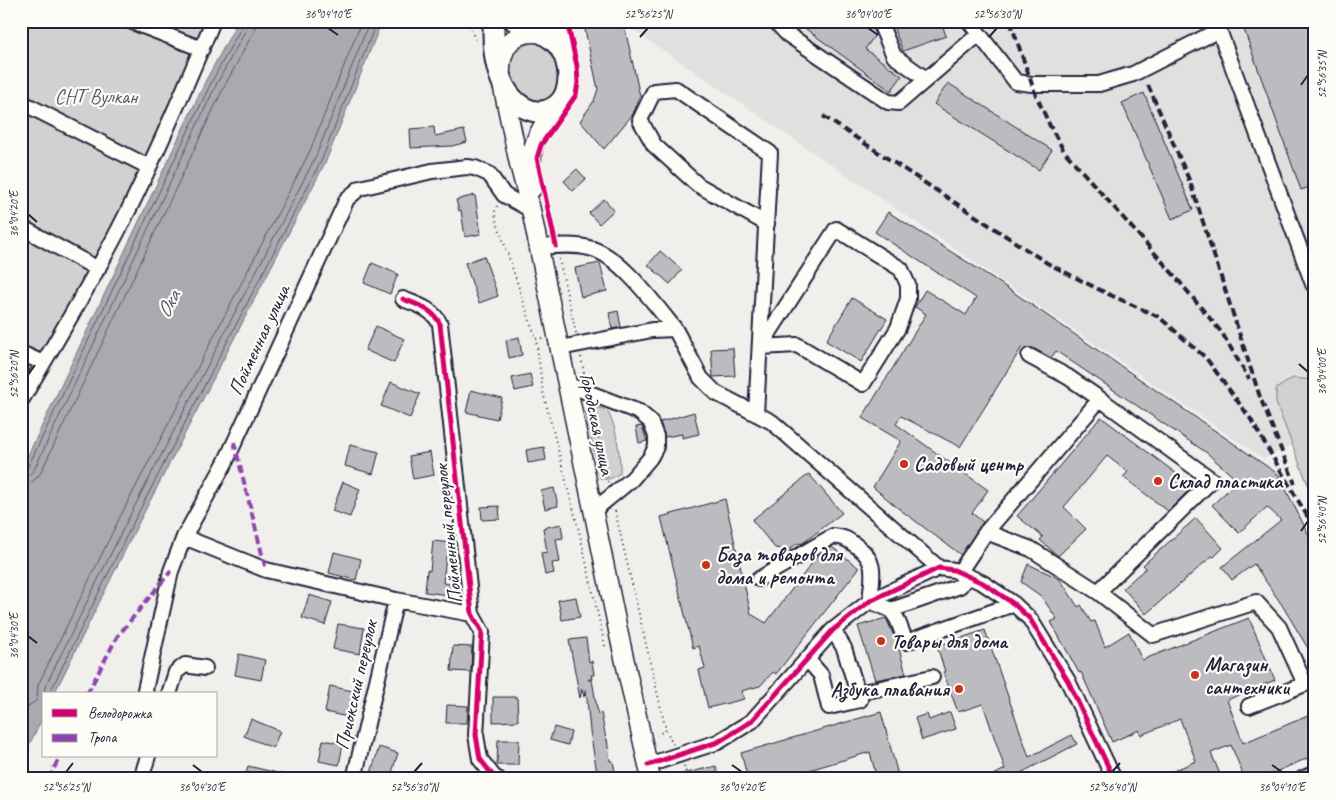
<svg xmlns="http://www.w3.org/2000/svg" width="1336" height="800" font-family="Caveat,sans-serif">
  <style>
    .built { fill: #e0e0df }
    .green { fill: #d2d1d1; stroke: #7a7a86 }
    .water { fill: #a9a9b0; stroke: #737381 }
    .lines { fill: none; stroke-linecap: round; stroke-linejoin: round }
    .shore { stroke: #58586a; stroke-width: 1 }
    .building { fill: #bcbcc0; stroke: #22223b }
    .minor-casing { stroke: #22223b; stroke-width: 18 }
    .major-casing { stroke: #22223b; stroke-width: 21 }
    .highway-casing { stroke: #22223b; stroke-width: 24 }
    .path { stroke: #22223b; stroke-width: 2; stroke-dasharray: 1 4; stroke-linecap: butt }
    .minor { stroke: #fdfcf7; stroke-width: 14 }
    .major { stroke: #fdfcf7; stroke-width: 18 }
    .highway { stroke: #fdfcf7; stroke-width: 20 }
    .rail { stroke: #22223b; stroke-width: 4; stroke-dasharray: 8 4; stroke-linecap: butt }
    .quiet { stroke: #8e44ad; stroke-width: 4; stroke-dasharray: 8 4; stroke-linecap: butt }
    .cycleway-casing { stroke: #fdfcf7; stroke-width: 8 }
    .cycleway { stroke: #d6006c; stroke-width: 5 }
    .ticks { fill: none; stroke: #22223b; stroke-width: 2 }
    .poi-dot { fill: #c8321e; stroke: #fdfcf7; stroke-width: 2 }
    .labels { text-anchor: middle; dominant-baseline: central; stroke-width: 4.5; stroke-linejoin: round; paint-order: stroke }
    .park-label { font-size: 20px; fill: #575768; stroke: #fdfcf7 }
    .street-label { font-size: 20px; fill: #22223b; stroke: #fdfcf7 }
    .poi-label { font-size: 20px; font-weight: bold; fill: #22223b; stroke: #fdfcf7; text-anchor: start }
    .water-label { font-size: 21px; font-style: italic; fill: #58586a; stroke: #fdfcf7 }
    .neatline { fill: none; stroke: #22223b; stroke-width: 2 }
    .ticks-label { font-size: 12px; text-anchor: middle; fill: #22223b }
  </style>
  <rect width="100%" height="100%" fill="#f0efec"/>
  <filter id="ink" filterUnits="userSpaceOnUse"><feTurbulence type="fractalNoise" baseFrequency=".02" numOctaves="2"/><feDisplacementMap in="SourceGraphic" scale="10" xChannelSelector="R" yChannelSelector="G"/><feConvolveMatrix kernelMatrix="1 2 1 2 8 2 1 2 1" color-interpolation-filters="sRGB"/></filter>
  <g filter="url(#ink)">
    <path class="built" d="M620 21H1315V434L1264 459Z"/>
    <path class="green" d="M21 21H218L21 406Z
      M533 42C562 47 559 66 559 90L544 104 527 102C522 95 511 85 509 77 504 59 519 46 533 42Z
      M1293 378 1311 380 1315 385V503L1276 403V389Z
      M589 408C594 408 600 407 605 410 616 417 621 460 620 473 613 478 608 481 600 478L585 411Z"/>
    <path class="water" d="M238 21H382L326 161 135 530 54 694H44V715L21 761V470L206 80Z"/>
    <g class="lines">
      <path class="shore" d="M21 471 25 470 28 467 211 83 242 26V21
        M21 477 28 476 34 470 216 85 247 28 249 21
        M21 484 32 482 40 474 223 89 254 31 256 21
        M44 694 45 687 125 525 316 156 370 21
        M50 694 51 690 131 527 322 159 377 21
        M21 718 27 707 37 700 38 685 118 521 309 153 362 21"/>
    </g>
    <path class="building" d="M583 21H617L624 24 640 96 633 114 604 149 580 121 594 101 598 89Z
      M795 21H865L872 26 875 35 865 49 902 76 891 91Z
      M891 21H941L946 36 903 51Z
      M1241 21H1315V185L1301 190Z
      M948 83 1052 150 1039 170 934 104Z
      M1144 93 1193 210 1172 219 1122 103Z
      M434 127 435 136 464 130 467 142 452 146 411 148 410 129Z
      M577 169 586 179 573 191 564 181Z
      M475 195 481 234 465 237 461 210 459 211 456 200Z
      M604 199 614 210 599 224 589 213Z
      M888 212 991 277 1278 474 1315 547V660L1282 605 1254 564 1232 580 1222 567 1281 520 1267 507 1239 533 1212 505 1238 481 1207 453 1056 351 1051 358 1033 348H1025L1022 347 960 447 901 416 896 424 988 490 972 513 983 522 961 555 898 508 873 487 901 441 862 418 926 314 915 307 925 290 966 315 976 298 875 232Z
      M660 251 682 270 670 284 648 265Z
      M484 256 498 296 479 303 465 263Z
      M372 263 398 274 390 294 364 283Z
      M600 263 607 291 581 297 575 268Z
      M852 298 887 319 861 362 826 341Z
      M618 311 621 327 612 329 609 313Z
      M376 326 404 339 394 363 365 350Z
      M519 337 522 355 509 358 506 340Z
      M733 348 735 376 713 377 711 349Z
      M530 374 533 387 515 391 512 378Z
      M391 382 420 394 410 418 381 406Z
      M471 390 502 398 497 419 466 412Z
      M694 412 699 434 682 438V434L665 437 660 422Z
      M1101 417 1193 486 1168 511 1123 477 1128 472 1107 456 1064 507 1086 529 1058 556 1040 540 1043 537 1017 516Z
      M642 426 647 441 639 443 636 427Z
      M350 445 379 452 373 474 345 466Z
      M544 447 546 460 528 463 526 450Z
      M430 452 434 475 413 479 409 456Z
      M809 474 842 513 803 543 796 544 789 550 775 548 752 520Z
      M343 482 360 489 350 517 332 511Z
      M554 488 558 506 545 509 541 491Z
      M725 499 751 614 766 623 819 554 832 547 859 568 776 674 773 672 760 686 741 691 744 699 708 708 699 670 705 668 699 646 693 648 661 517Z
      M499 506 500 519 482 520 481 507Z
      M1196 518 1223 548 1214 557 1212 556 1146 614 1123 588 1146 568 1143 565Z
      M561 524 563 538 556 539 560 562 552 563 554 573 545 575 541 553 547 552 543 528Z
      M433 541 452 543 450 556H446L443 583 450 584 449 595 425 592 427 570 430 571Z
      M334 552 361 559 356 580 329 573Z
      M1028 564 1060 579 1078 607 1081 605 1091 622 1095 621 1105 647 1129 632 1142 660 1249 618 1275 680 1227 700 1243 743 1315 713V755L1259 779H1245L1231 745 1211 753 1222 779H1199L1197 774 1185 779H1155L1196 761 1180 719 1141 735 1139 730 1112 742 1081 672 1079 673 1051 622 1057 619 1041 596 1021 582Z
      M309 595 332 602 325 625 302 618Z
      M576 597 580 617 562 620 558 600Z
      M886 618 898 645 906 674 875 680 858 626Z
      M338 624 364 628 360 654 333 649Z
      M985 630 1029 757 1072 735 1077 744 1009 779H986L1005 769 983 704 958 712 943 672H945L937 646Z
      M586 638 589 662 592 661 594 675H591L592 679H589L588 680H592L598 714 601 713 606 739H607L610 761H613L616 777 598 779 590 731 586 689 584 697 582 689 580 698 569 640Z
      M453 646 472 647 471 672 451 671Z
      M239 654 265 660 261 680 235 675Z
      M330 686 357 692 352 718 325 712Z
      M493 697H517L518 721 493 722Z
      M447 705 468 706 467 723H446Z
      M881 712 899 779H877L870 752 779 779H748L741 753Z
      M950 712 956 729 922 740 915 718 927 714 929 720Z
      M251 719 280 731 273 748 244 736Z
      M554 727 571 732 568 745 550 740Z
      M323 740 343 744 339 765 319 761Z
      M498 740H519L518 765H497Z
      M379 747 398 753 390 779 371 773Z
      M248 766 286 775V779H245Z
      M716 766 719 779H678V775Z"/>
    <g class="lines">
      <defs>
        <path id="minor" d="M130 21 202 49
          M775 21 787 34 888 102 899 103 979 34
          M879 21 894 56 926 79
          M969 21 1016 82 1032 84H1099L1133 74 1219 30
          M1216 22 1313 284H1315
          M21 102 149 167
          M21 227 98 269
          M836 229 901 269 908 285V299L898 328 863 384 797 345 760 347Z
          M539 247C556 246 573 244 589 248 619 254 656 306 675 329
          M403 299C418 305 433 309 440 324L472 614 482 632 476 735 480 759 494 777 498 779
          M560 348 652 330 675 329 701 378 716 393 772 422 939 568
          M21 353 43 363
          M1029 356 1068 377 1100 399
          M566 384 639 412 650 421 656 436V447L650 458 632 479 593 511
          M21 401C56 341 93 281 124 219 157 154 185 88 213 21
          M756 414C761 327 766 240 770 153L676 89 654 91 640 120 654 145 698 185 767 224
          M986 532 1031 549 1098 592 1153 635 1256 602 1279 627 1305 684 1249 706
          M184 537 266 570 396 600 472 614
          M959 573 986 532 1100 399 1212 480 1098 592
          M759 579 833 536C845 537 848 540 858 547 878 562 872 578 870 601L891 610 897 619 906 642 1014 604
          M891 610 960 586 968 576
          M808 660 821 675 829 707 860 700 844 648 833 630
          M858 693 932 677
          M146 694 145 690 171 571 184 537 225 463 347 199 360 188 432 171 467 167 475 168 489 174 504 195 531 210
          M169 694 176 672 185 665 205 668
          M648 765 718 742 752 721 833 630 870 601 939 568 954 570 983 583 1014 604 1030 619 1068 681 1114 779
          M141 779 148 756
          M354 779 396 600
          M1302 779 1315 773"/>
        <path id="major" d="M544 34C511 28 499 49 501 79L519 164 531 210 619 635 651 779
          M532 189C532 177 530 162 533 150 536 132 549 118 560 103"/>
        <path id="highway" d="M494 21C492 49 496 91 523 107 530 111 537 113 545 111 575 103 574 61 555 42 544 32 528 26 515 21
          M557 21 564 52"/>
      </defs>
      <use href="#minor" class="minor-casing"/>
      <use href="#major" class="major-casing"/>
      <use href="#highway" class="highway-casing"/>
      <path class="path" d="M466 21 477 42
        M545 196 553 233
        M497 206 495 211 496 219 536 339
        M559 259 576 333
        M542 338 536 339 543 392 581 539 605 646
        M581 357 585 377
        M592 408 608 482
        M615 511 666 730 657 735
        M666 730 673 744
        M684 766 688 779
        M664 778 687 774"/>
      <use href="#minor" class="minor"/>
      <use href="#major" class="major"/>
      <use href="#highway" class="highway"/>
      <path class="rail" d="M1010 21 1035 93 1050 126 1064 151 1174 275 1222 333 1249 379
        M1148 85 1190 182 1260 397 1295 484
        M823 116 1047 263 1106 293 1159 317 1206 358 1250 418 1313 526"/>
      <path class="quiet" d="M234 442 266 570
        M87 694 117 637 171 571
        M49 779 60 756"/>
      <defs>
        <path id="cycleway" d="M556 246 537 158 541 145 576 95 578 83 577 66 567 21
          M403 299C418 305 433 309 440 324L472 614 482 632 476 735 480 759 494 777 498 779
          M648 765 718 742 752 721 833 630 870 601 939 568 954 570 983 583 1014 604 1030 619 1068 681 1114 779"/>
      </defs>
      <use href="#cycleway" class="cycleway-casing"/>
      <use href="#cycleway" class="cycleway"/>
    </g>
  </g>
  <path class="ticks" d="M328 28 338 35M868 28 878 35M640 37 648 28M989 37 997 28M1301 85 1308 75M28 214 37 222M1299 364 1308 372M28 375 35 365M1301 531 1308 521M28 636 37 643M193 765 202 772M732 765 742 772M1272 765 1282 772M66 772 73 763M414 772 422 763M1112 772 1120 763"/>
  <g class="poi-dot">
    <circle cx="904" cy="464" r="5"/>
    <circle cx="1158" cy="481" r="5"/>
    <circle cx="706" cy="565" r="5"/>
    <circle cx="881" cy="641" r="5"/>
    <circle cx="1195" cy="675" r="5"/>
    <circle cx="959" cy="689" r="5"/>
  </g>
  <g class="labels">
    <g class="park-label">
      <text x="96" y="96">СНТ Вулкан</text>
    </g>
    <g class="street-label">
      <text transform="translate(259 340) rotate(-65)">Пойменная улица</text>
      <text transform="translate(597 424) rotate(78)">Городская улица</text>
      <text transform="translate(448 534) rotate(-96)">Пойменный переулок</text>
      <text transform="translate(356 685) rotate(-77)">Приокский переулок</text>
    </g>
    <g class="poi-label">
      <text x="914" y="464">Садовый центр</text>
      <text x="1168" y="481">Склад пластика</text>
      <text x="716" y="554">База товаров для<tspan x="716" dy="23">дома и ремонта</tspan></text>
      <text x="891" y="641">Товары для дома</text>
      <text x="1205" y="664">Магазин<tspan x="1205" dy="23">сантехники</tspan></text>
      <text x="949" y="689" text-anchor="end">Азбука плавания</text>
    </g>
    <g class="water-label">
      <text transform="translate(168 304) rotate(-62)">Ока</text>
    </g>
  </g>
  <rect width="1336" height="800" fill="none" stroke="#fdfcf7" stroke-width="55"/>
  <rect x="42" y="692" width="175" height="65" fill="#fdfcf7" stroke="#a5a5ac"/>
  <rect x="52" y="709" width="25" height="8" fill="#d6006c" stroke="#a5a5ac"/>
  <text x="88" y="718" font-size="15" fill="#22223b">Велодорожка</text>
  <rect x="52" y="734" width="25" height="8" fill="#8e44ad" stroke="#a5a5ac"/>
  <text x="88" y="742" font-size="15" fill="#22223b">Тропа</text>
  <rect x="28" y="28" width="1280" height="744" class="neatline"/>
  <g class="ticks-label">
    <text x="328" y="18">36°04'10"E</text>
    <text x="648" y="18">52°56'25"N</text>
    <text x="868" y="18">36°04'00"E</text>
    <text x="997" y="18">52°56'30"N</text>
    <text transform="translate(1322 75) rotate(-90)" y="4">52°56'35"N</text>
    <text transform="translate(14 214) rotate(-90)" y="4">36°04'20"E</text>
    <text transform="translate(1322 372) rotate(-90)" y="4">36°04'00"E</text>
    <text transform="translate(14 375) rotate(-90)" y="4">52°56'20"N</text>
    <text transform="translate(1322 521) rotate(-90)" y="4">52°56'40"N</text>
    <text transform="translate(14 636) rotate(-90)" y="4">36°04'30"E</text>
    <text x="66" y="791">52°56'25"N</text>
    <text x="202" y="791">36°04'30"E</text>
    <text x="414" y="791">52°56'30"N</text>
    <text x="742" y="791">36°04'20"E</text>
    <text x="1112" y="791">52°56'40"N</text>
    <text x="1282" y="791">36°04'10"E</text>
  </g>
</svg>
